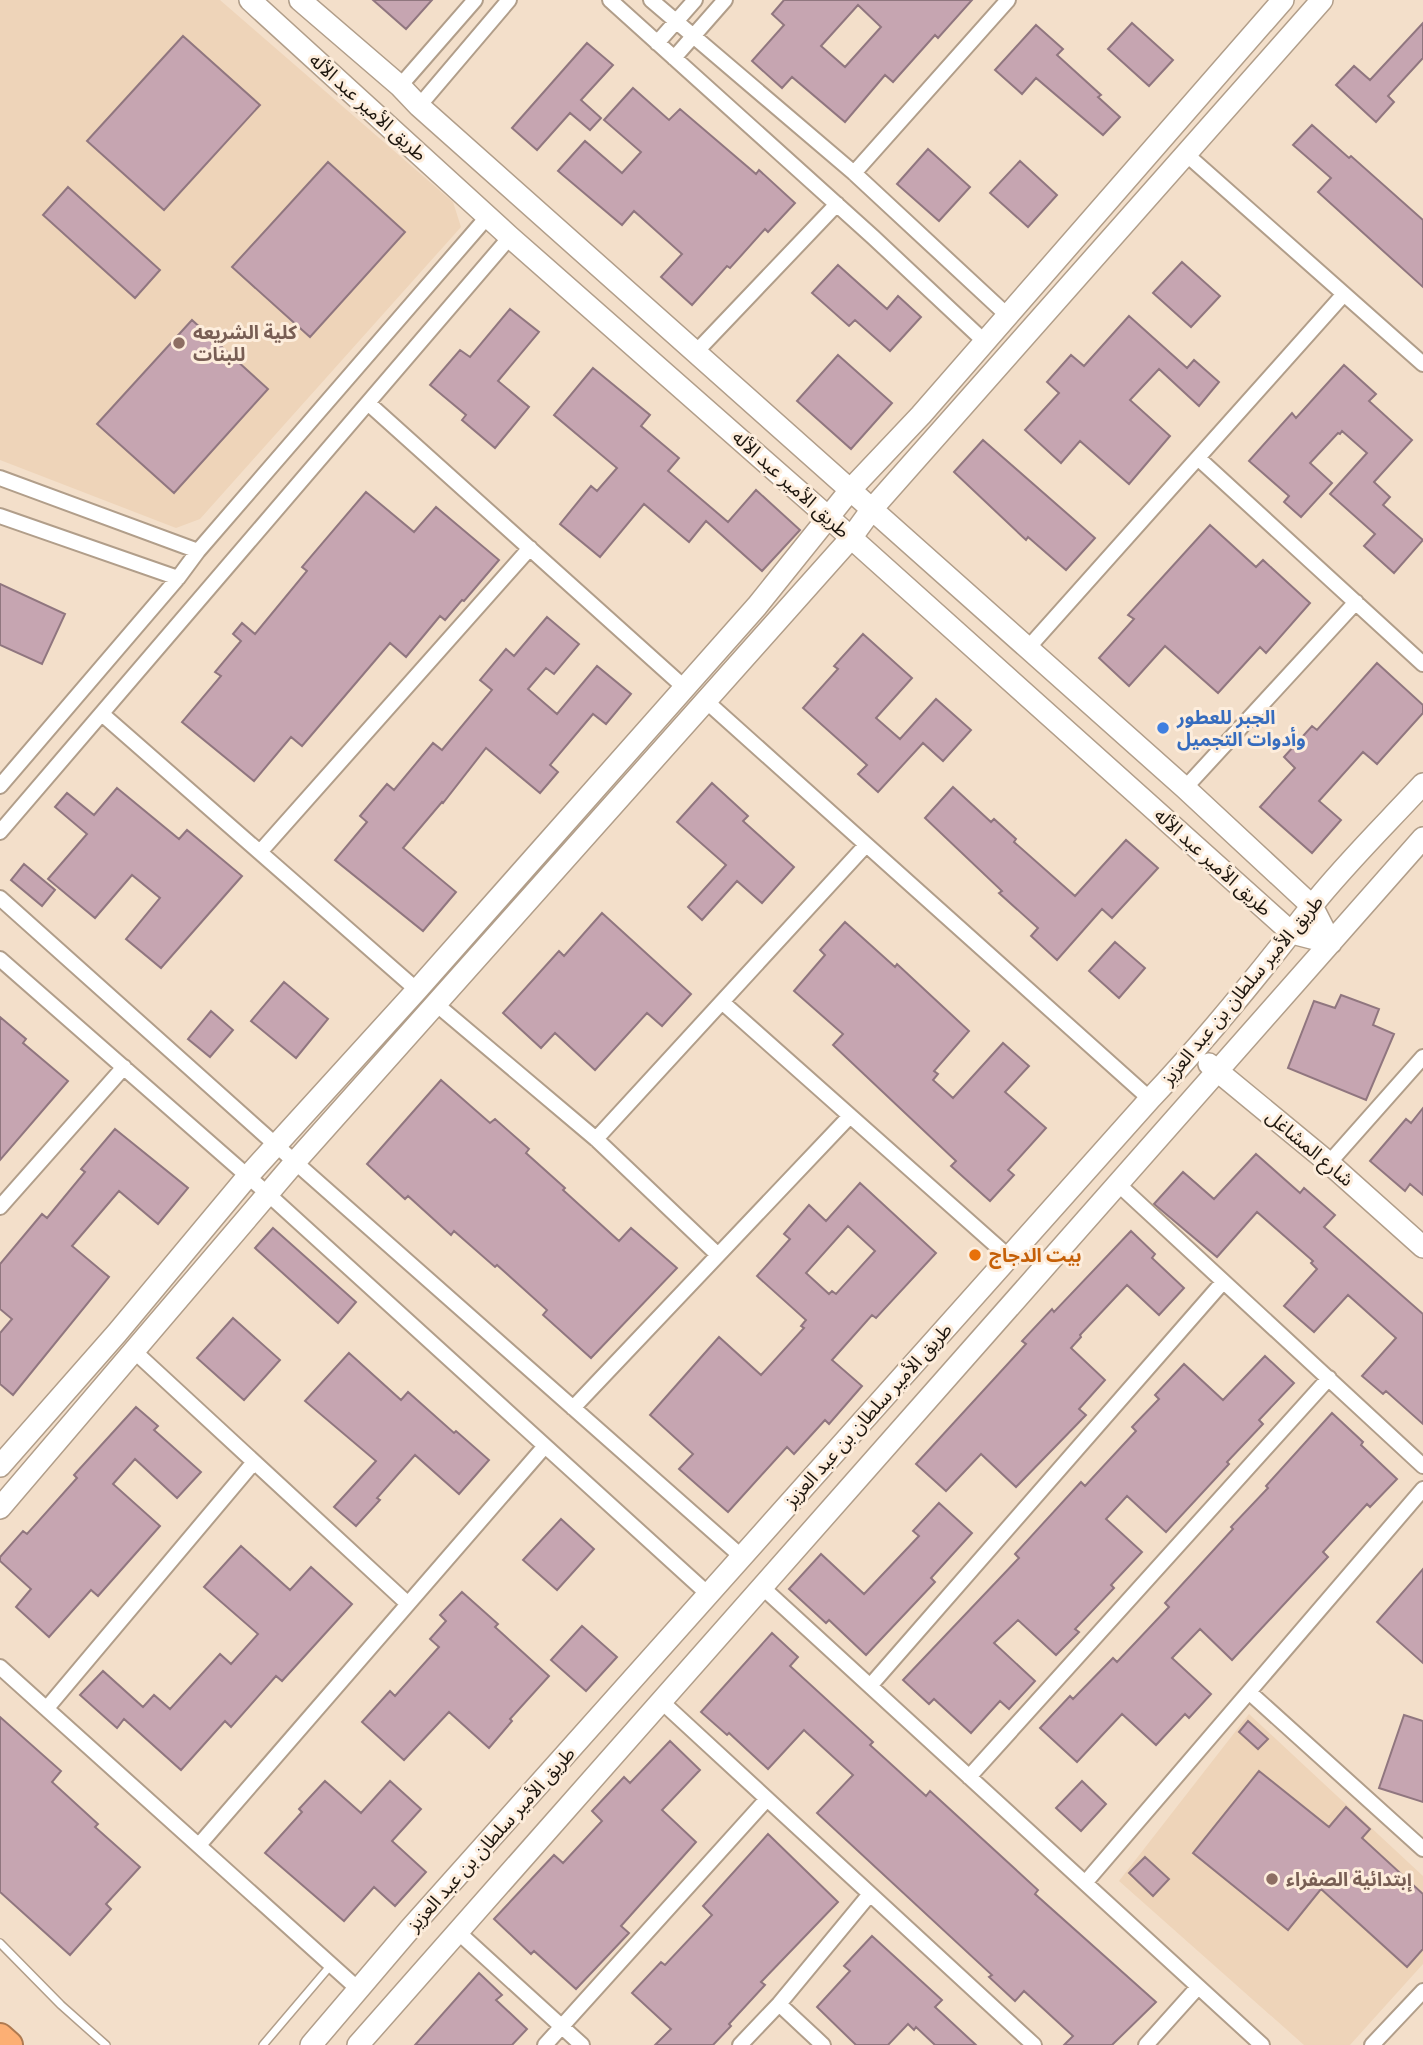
<svg xmlns="http://www.w3.org/2000/svg" width="1423" height="2045" font-family="'Roboto Condensed','Noto Sans Arabic',sans-serif">
  <style>
    .built { fill: #eed4b9 }
    .building { fill: #c6a5b1; stroke: #90767f; stroke-width: 2; fill-rule: evenodd }
    .lines { fill: none; stroke-linecap: round; stroke-linejoin: round }
    .lane-casing { stroke: #b19e8a; stroke-width: 10 }
    .street-casing { stroke: #b19e8a; stroke-width: 18 }
    .secondary-casing { stroke: #b19e8a; stroke-width: 24 }
    .highway-casing { stroke: #ae7a51; stroke-width: 30 }
    .lane { stroke: #fff; stroke-width: 7 }
    .street { stroke: #fff; stroke-width: 14 }
    .secondary { stroke: #fff; stroke-width: 21 }
    .highway { stroke: #fcaf74; stroke-width: 26 }
    .education-dot { fill: #8d6e63; stroke: #fdeddc; stroke-width: 2.5 }
    .shop-dot { fill: #3f7fe0; stroke: #fdeddc; stroke-width: 2.5 }
    .food-dot { fill: #e8710a; stroke: #fdeddc; stroke-width: 2.5 }
    .labels { text-anchor: middle; dominant-baseline: central; stroke-width: 6; stroke-linejoin: round; paint-order: stroke }
    .street-label { font-size: 19px; fill: #1e170f; stroke: #fdeddc }
    .education-label { font-size: 19px; font-weight: bold; fill: #785e54; stroke: #fdeddc; text-anchor: start }
    .shop-label { font-size: 19px; font-weight: bold; fill: #366cbe; stroke: #fdeddc; text-anchor: start }
    .food-label { font-size: 19px; font-weight: bold; fill: #c56008; stroke: #fdeddc; text-anchor: start }
  </style>
  <rect width="100%" height="100%" fill="#f3dfca"/>
  <path class="built" d="M0 0H220L453 202 461 227 200 519 176 528 0 460Z
    M1249 1714 1423 1876V1964L1350 2045H1304L1119 1881Z"/>
  <path class="building" d="M373 0H432L406 29Z
    M784 0H972L938 38 935 35 893 82 885 75 845 122 792 77 782 88 752 61 784 25 772 14ZM858 5 881 27 845 67 821 46Z
    M1132 23 1173 60 1149 86 1108 49Z
    M1423 23V58L1388 96 1394 102 1376 122 1336 85 1354 66 1370 80Z
    M1036 25 1063 49 1057 55 1101 95 1098 97 1120 117 1103 135 1036 78 1022 94 995 70Z
    M183 36 260 105 164 210 87 141Z
    M587 43 613 65 581 100 601 118 590 130 570 113 537 150 512 128Z
    M633 88 669 120 680 109 756 174 759 170 795 203 768 232 765 229 730 268 727 266 692 305 661 277 682 254 634 211 622 225 558 171 585 141 622 173 641 152 604 120Z
    M1312 125 1349 158 1351 156 1423 220V287L1318 192 1331 178 1293 145Z
    M928 149 970 187 939 221 897 184Z
    M1020 161 1057 195 1028 227 990 193Z
    M328 162 405 232 310 337 232 267Z
    M68 187 160 270 135 298 43 215Z
    M1182 262 1220 296 1191 327 1153 293Z
    M838 265 887 309 898 296 921 317 890 351 855 320 849 326 812 293Z
    M510 309 539 332 498 381 529 407 495 448 462 420 466 415 430 385 460 350 470 357Z
    M1129 316 1187 368 1194 360 1219 382 1199 406 1159 369 1130 400 1170 436 1129 484 1080 441 1061 463 1025 430 1059 393 1047 382 1071 355 1084 366Z
    M192 320 268 389 174 493 97 424Z
    M838 355 892 403 851 449 797 401Z
    M1344 365 1376 394 1369 401 1412 440 1374 482 1390 497 1383 505 1423 540 1394 573 1364 546 1375 534 1330 494 1367 453 1342 431 1340 434 1338 433 1310 463 1332 483 1301 517 1284 502 1289 496 1249 461 1292 413 1296 418Z
    M593 368 650 415 641 426 679 458 668 471 728 522 756 490 800 530 762 571 706 521 689 542 644 504 600 557 560 524 591 486 597 491 617 468 554 415Z
    M983 440 1095 538 1066 570 1028 537 1026 540 954 472Z
    M366 492 414 532 436 507 499 560 464 601 462 600 445 620 440 616 406 657 390 643 302 746 291 737 254 781 182 722 221 676 215 672 241 641 233 634 242 623 255 634 307 571 302 567Z
    M1210 525 1256 567 1263 560 1310 603 1266 653 1260 647 1218 693 1165 646 1129 686 1099 658 1134 619 1128 615Z
    M0 584 65 614 42 664 0 645Z
    M547 617 579 644 554 674 546 668 528 689 557 714 597 666 631 694 606 724 593 714 550 765 558 772 540 793 486 748 443 803 442 802 403 848 456 892 423 931 335 860 367 822 360 816 387 784 394 790 433 743 442 750 492 690 480 680 506 649 514 656Z
    M863 634 912 678 876 718 900 739 936 699 971 730 943 761 923 743 878 792 858 774 867 765 803 708 838 669 834 666Z
    M1377 663 1423 705V713L1377 764 1363 752 1319 801 1341 820 1312 853 1260 807 1295 768 1284 757 1312 726 1317 730Z
    M712 783 748 816 743 821 794 867 762 903 737 881 702 920 688 907 726 865 677 822Z
    M953 787 991 822 994 819 1016 839 1014 842 1075 896 1126 840 1158 868 1112 918 1102 909 1057 960 1031 936 1038 928 999 893 1002 891 925 818Z
    M117 788 179 839 187 830 242 876 161 968 126 939 160 898 132 875 95 918 48 879 87 834 55 807 67 793 94 815Z
    M24 864 55 890 42 906 11 880Z
    M602 913 691 994 662 1026 647 1013 595 1070 555 1033 541 1048 503 1013 559 951 564 956Z
    M845 922 895 967 897 964 969 1031 934 1071 938 1074 933 1080 953 1098 1003 1043 1029 1066 1005 1092 1046 1128 1008 1170 1014 1175 990 1201 951 1166 956 1161 833 1045 843 1034 794 991 825 955 820 950Z
    M1115 942 1145 968 1119 998 1089 971Z
    M284 982 328 1019 296 1058 251 1021Z
    M1341 995 1379 1009 1373 1025 1394 1034 1366 1100 1288 1068 1314 1001 1335 1008Z
    M211 1011 233 1030 210 1057 188 1039Z
    M0 1017 26 1039 23 1043 68 1081 0 1160Z
    M441 1080 490 1123 495 1119 529 1149 526 1153 565 1188 563 1190 619 1241 631 1228 677 1268 591 1358 543 1315 547 1310 497 1265 495 1267 454 1231 451 1235 408 1196 405 1199 367 1164Z
    M1423 1108V1195L1410 1184 1405 1191 1370 1161 1406 1119 1411 1123Z
    M115 1129 188 1188 158 1224 119 1191 72 1246 109 1277 13 1395 0 1384V1333L12 1319 0 1309V1264L42 1214 47 1218 85 1172 81 1169Z
    M1256 1154 1300 1193 1304 1188 1335 1215 1324 1227 1423 1314V1424L1386 1391 1383 1394 1362 1376 1396 1338 1348 1295 1314 1332 1284 1306 1317 1269 1311 1263 1313 1261 1257 1212 1217 1257 1154 1204 1183 1172 1214 1199Z
    M860 1183 936 1253 876 1318 872 1315 832 1360 862 1386 829 1424 825 1420 794 1454 787 1447 728 1512 679 1469 693 1454 650 1415 719 1337 761 1375 804 1328 801 1326 806 1320 757 1276 790 1239 784 1234 809 1205 826 1221ZM848 1226 875 1251 836 1294 832 1291 829 1294 806 1273Z
    M273 1228 356 1302 338 1323 255 1248Z
    M1131 1231 1155 1254 1152 1258 1184 1288 1159 1315 1127 1285 1080 1335 1081 1337 1071 1348 1105 1380 1079 1409 1086 1415 1016 1487 981 1454 946 1491 916 1464 1026 1344 1022 1341 1052 1309 1054 1312Z
    M233 1318 280 1360 244 1400 197 1358Z
    M349 1353 401 1400 408 1392 454 1433 456 1431 489 1460 459 1494 415 1455 377 1498 380 1500 356 1526 334 1507 376 1461 305 1401Z
    M1265 1356 1294 1383 1259 1420 1263 1424 1227 1462 1229 1464 1166 1532 1127 1496 1106 1519 1142 1552 1111 1585 1114 1588 1075 1629 1079 1632 1056 1655 1018 1620 994 1643 1035 1681 1009 1709 1000 1701 971 1733 934 1699 929 1704 903 1680 1019 1558 1015 1554 1081 1482 1085 1486 1136 1431 1132 1427 1159 1399 1155 1395 1184 1364 1223 1400Z
    M136 1407 158 1426 154 1430 201 1472 177 1498 135 1459 113 1484 160 1526 98 1596 91 1590 49 1637 16 1607 31 1589 0 1561V1557L23 1531 27 1534 77 1478 74 1475Z
    M1332 1413 1363 1442 1361 1445 1397 1479 1370 1507 1367 1504 1323 1552 1328 1557 1232 1660 1200 1629 1172 1658 1211 1694 1189 1718 1185 1714 1156 1745 1122 1714 1077 1762 1040 1728 1070 1696 1073 1699 1113 1658 1117 1662 1169 1607 1165 1603 1233 1529 1231 1527 1268 1488 1266 1486Z
    M939 1503 972 1533 931 1578 935 1582 866 1655 829 1620 826 1623 789 1589 821 1554 864 1594 919 1536 913 1531Z
    M561 1519 594 1549 557 1590 523 1560Z
    M241 1546 290 1590 311 1567 352 1604 282 1681 276 1676 231 1727 225 1721 181 1770 124 1719 117 1728 80 1695 103 1671 143 1707 154 1695 170 1709 220 1654 231 1664 258 1634 204 1587Z
    M1423 1569V1663L1377 1622Z
    M462 1592 498 1624 495 1627 549 1676 510 1719 512 1721 489 1748 449 1712 404 1760 362 1722 390 1691 395 1696 439 1647 430 1639 446 1621 440 1615Z
    M582 1626 617 1657 586 1691 551 1660Z
    M772 1633 798 1657 790 1666 873 1742 870 1745 926 1796 930 1791 1038 1890 1035 1894 1156 2002 1112 2045H1064L1073 2036 1024 1991 1015 2001 989 1977 992 1975 817 1813 853 1775 806 1732 804 1730 768 1769 729 1733 727 1735 701 1712Z
    M1404 1715 1423 1721V1802L1379 1788Z
    M0 1717 61 1771 52 1782 98 1824 95 1827 140 1867 106 1904 111 1909 70 1955 0 1892Z
    M1248 1721 1268 1739 1258 1749 1239 1732Z
    M670 1741 700 1770 662 1810 696 1842 621 1926 629 1933 576 1989 534 1951 531 1954 494 1919 554 1855 563 1863 602 1821 592 1811 624 1777 630 1783Z
    M1259 1771 1329 1827 1346 1807 1370 1829 1362 1838 1423 1894V1949L1407 1967 1321 1889 1288 1930 1193 1853Z
    M325 1781 361 1813 390 1781 421 1809 392 1841 426 1872 395 1906 374 1887 344 1921 265 1853 302 1812 299 1809Z
    M1082 1781 1106 1804 1081 1831 1056 1808Z
    M768 1834 838 1902 761 1982 765 1985 729 2024 731 2026 713 2045H655L671 2029 632 1993 661 1962 665 1965 712 1915 703 1906Z
    M1145 1857 1169 1879 1153 1896 1129 1873Z
    M872 1936 942 2000 935 2007 976 2045H935L916 2027 914 2030 908 2024 888 2045H856L817 2007 850 1971 844 1966Z
    M479 1973 502 1995 496 2000 527 2029 512 2045H415Z"/>
  <g class="lines">
    <defs>
      <path id="lane" d="M0 1943 61 2005 106 2045
        M263 2045 331 1965"/>
      <path id="street" d="M610 0 873 237 984 341
        M651 0 854 173 1007 315
        M657 43 695 0
        M674 58 725 0
        M400 86 475 0
        M419 106 509 0
        M1186 154 1423 364
        M854 173 1008 0
        M696 352 837 204
        M368 403 685 688
        M1198 458 1423 664
        M0 478 198 551
        M0 516 178 578
        M1028 648 1344 294
        M706 701 1150 1099
        M102 714 417 990
        M0 786 178 578 198 551 488 216
        M1185 788 1356 602
        M0 832 510 237
        M260 852 530 548
        M0 898 295 1162 742 1557
        M0 959 268 1194 708 1594
        M722 1002 1009 1257
        M436 1004 596 1139 718 1255
        M596 1139 866 845
        M1329 1163 1423 1057
        M1118 1184 1423 1466
        M0 1207 124 1067
        M134 1351 408 1604
        M573 1408 850 1116
        M763 1588 1262 2045
        M0 1667 358 1989
        M870 1686 1223 1282
        M1249 1692 1423 1849
        M662 1702 1034 2045
        M47 1708 254 1462
        M969 1777 1329 1378
        M199 1845 545 1446
        M1085 1883 1423 1489
        M459 1933 582 2045
        M779 2004 823 2045
        M545 2045 767 1799
        M740 2045 779 2004 870 1894
        M1146 2045 1198 1987
        M1372 2045 1423 1991"/>
      <path id="secondary" d="M250 0 510 237 828 517 1292 933 1331 943 1312 906 1185 788 419 106 400 86 300 0
        M1209 1064 1329 1163 1423 1247
        M0 1466 117 1333 248 1176 417 990 757 606 851 489 921 415 1283 0
        M0 1508 295 1162 851 538 872 509 1322 0
        M311 2045 409 1930 1150 1099C1208 1038 1260 973 1311 907 1345 864 1386 824 1423 784
        M358 2045 1423 838"/>
      <path id="highway" d="M0 2037 9 2045"/>
    </defs>
    <use href="#lane" class="lane-casing"/>
    <use href="#street" class="street-casing"/>
    <use href="#secondary" class="secondary-casing"/>
    <use href="#highway" class="highway-casing"/>
    <use href="#lane" class="lane"/>
    <use href="#street" class="street"/>
    <use href="#secondary" class="secondary"/>
    <use href="#highway" class="highway"/>
  </g>
  <g class="education-dot">
    <circle cx="179" cy="343" r="7"/>
    <circle cx="1272" cy="1879" r="7"/>
  </g>
  <circle class="shop-dot" cx="1163" cy="728" r="7"/>
  <circle class="food-dot" cx="975" cy="1255" r="7"/>
  <g class="labels">
    <g class="street-label">
      <text transform="translate(368 107) rotate(42)">طريق الأمير عبد الأله</text>
      <text transform="translate(791 484) rotate(42)">طريق الأمير عبد الأله</text>
      <text transform="translate(1213 862) rotate(42)">طريق الأمير عبد الأله</text>
      <text transform="translate(1242 990) rotate(-50)">طريق الأمير سلطان بن عبد العزيز</text>
      <text transform="translate(1310 1148) rotate(40)">شارع المشاغل</text>
      <text transform="translate(868 1415) rotate(-48)">طريق الأمير سلطان بن عبد العزيز</text>
      <text transform="translate(491 1839) rotate(-48)">طريق الأمير سلطان بن عبد العزيز</text>
    </g>
    <g class="education-label">
      <text x="193" y="332">كلية الشريعه<tspan x="193" dy="22">للبنات</tspan></text>
      <text x="1286" y="1879">إبتدائية الصفراء</text>
    </g>
    <g class="shop-label">
      <text x="1177" y="717">الجبر للعطور<tspan x="1177" dy="22">وأدوات التجميل</tspan></text>
    </g>
    <g class="food-label">
      <text x="989" y="1255">بيت الدجاج</text>
    </g>
  </g>
</svg>
